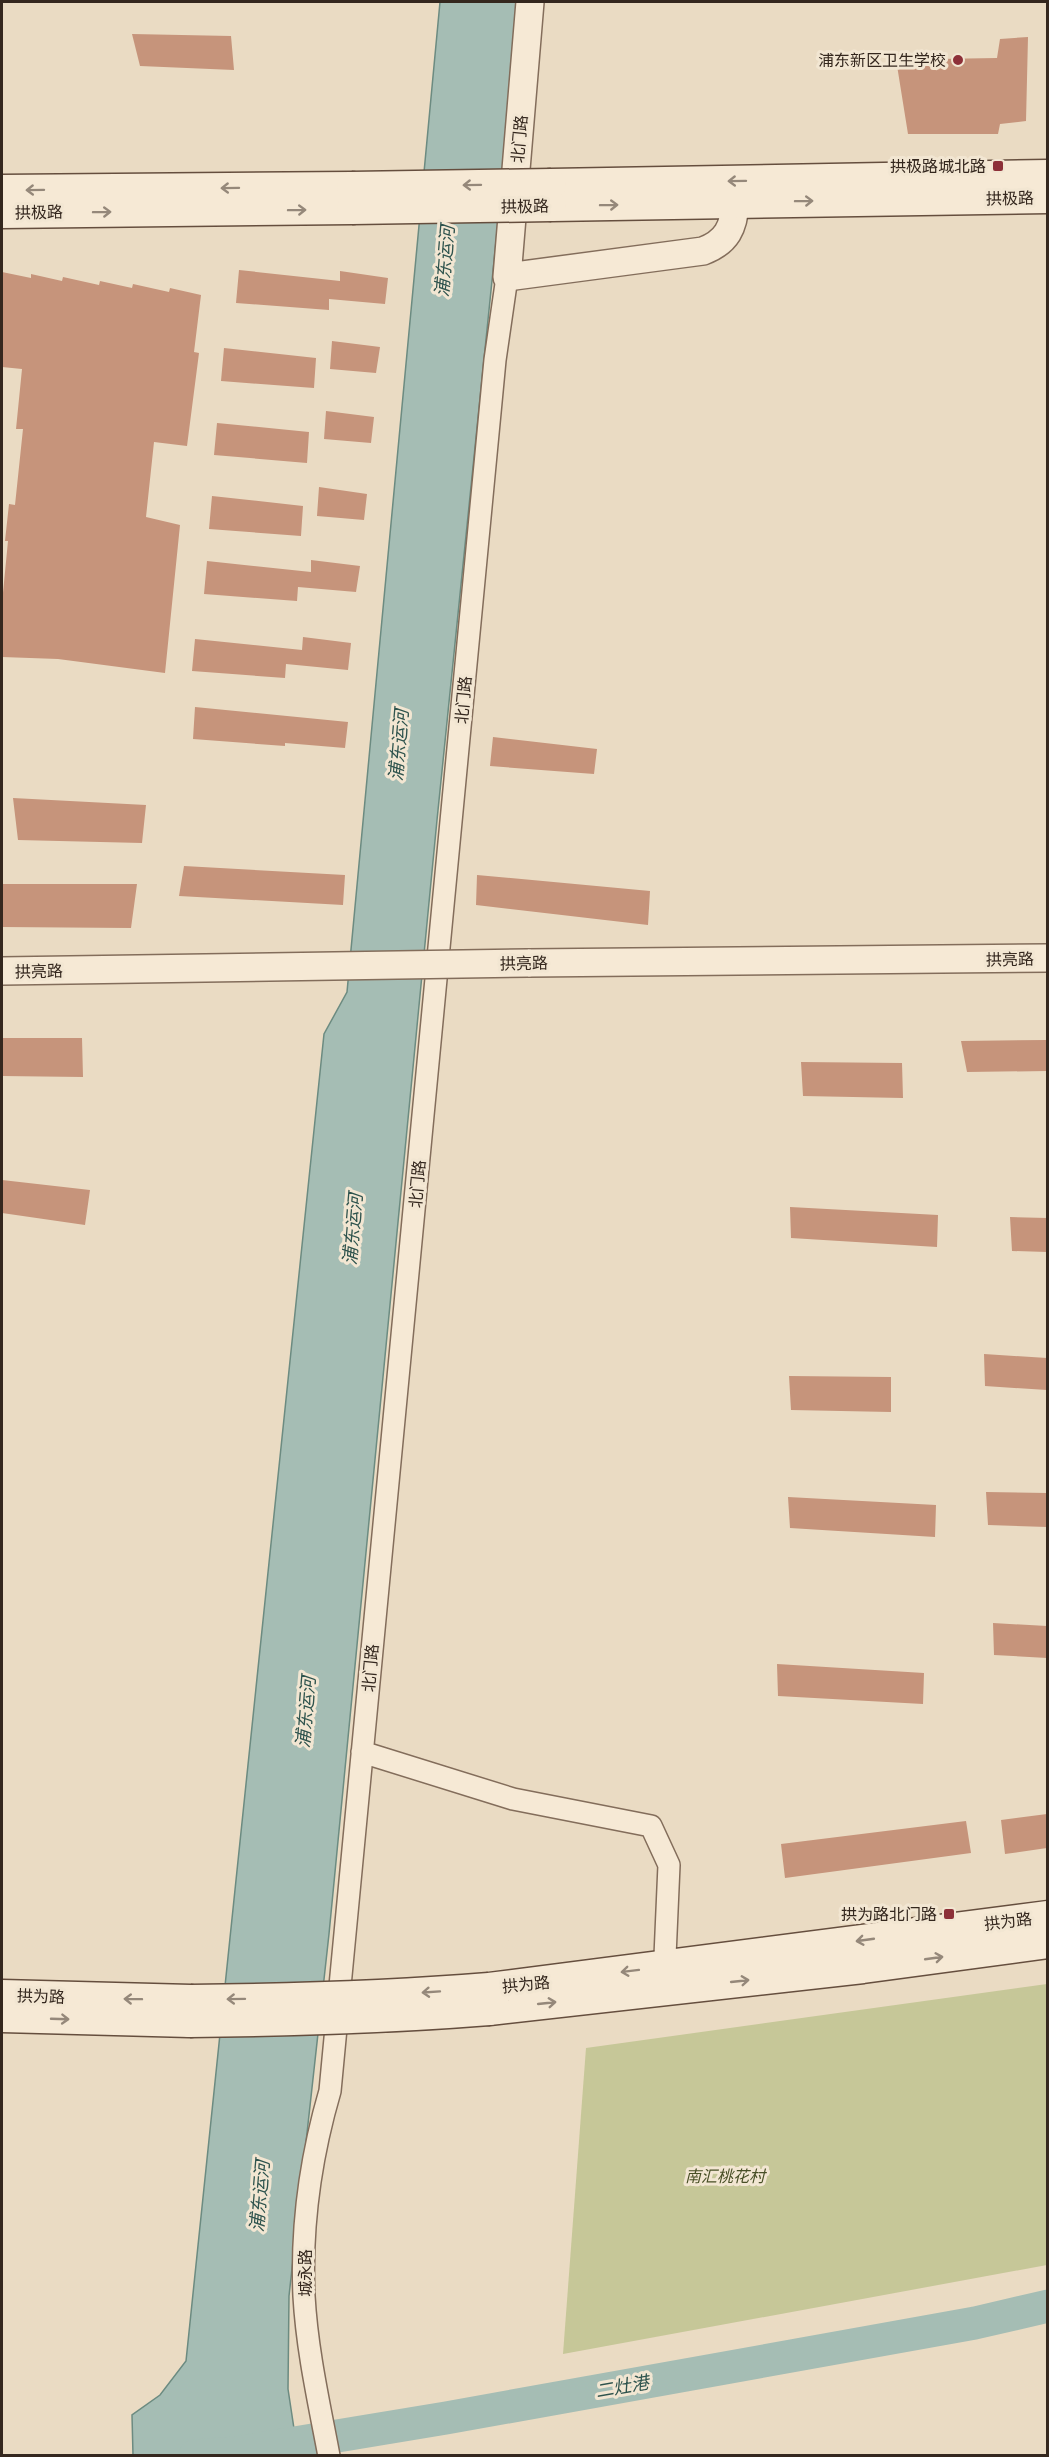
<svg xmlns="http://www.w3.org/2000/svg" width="1049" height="2457" font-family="'PT Serif','Noto Sans SC',serif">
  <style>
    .green { fill: #c6c798 }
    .water { fill: #a5bdb4; stroke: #6c8b81; stroke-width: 1.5 }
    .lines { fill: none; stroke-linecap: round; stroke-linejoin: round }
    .river { stroke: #a5bdb4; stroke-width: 33 }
    .building { fill: #c6947b }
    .minor-casing { stroke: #836d5b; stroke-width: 24 }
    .tertiary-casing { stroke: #836d5b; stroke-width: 30 }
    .secondary-casing { stroke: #654e3e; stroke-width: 33 }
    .minor { stroke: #f6e9d5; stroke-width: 21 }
    .tertiary { stroke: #f6e9d5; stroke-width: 27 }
    .secondary { stroke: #f6e9d5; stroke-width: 30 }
    .tertiary-bridge-casing { stroke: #836d5b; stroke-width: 30; stroke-linecap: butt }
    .secondary-bridge-casing { stroke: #654e3e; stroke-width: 33; stroke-linecap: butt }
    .tertiary-bridge { stroke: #f6e9d5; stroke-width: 27 }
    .secondary-bridge { stroke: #f6e9d5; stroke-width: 30 }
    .oneway { stroke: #95887a }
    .poi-dot { fill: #8d3038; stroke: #f2e6d2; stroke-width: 2 }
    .labels { text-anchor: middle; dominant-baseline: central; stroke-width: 6; stroke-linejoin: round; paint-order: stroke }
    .poi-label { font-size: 16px; fill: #34271e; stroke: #f2e6d2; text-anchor: end }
    .street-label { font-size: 16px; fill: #34271e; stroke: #f2e6d2 }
    .park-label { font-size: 16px; font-style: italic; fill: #484f26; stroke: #f2e6d2 }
    .water-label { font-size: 18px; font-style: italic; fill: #2e534d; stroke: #f2e6d2 }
  </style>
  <rect width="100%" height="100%" fill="#eadbc3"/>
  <path class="green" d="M1047 1984V2265L563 2354 586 2048Z"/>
  <path class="water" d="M440 2H519L509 114 437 820 329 1934 289 2296 288 2389 298 2455H133L132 2415 160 2395 186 2361 324 1034 347 992Z"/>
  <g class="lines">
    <path class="river" d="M195 2456 235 2453 446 2418 975 2323 1048 2306"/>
  </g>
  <path class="building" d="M132 34 231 36 234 70 140 66Z
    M1028 37 1026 121 1000 124 998 134H908L895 53 937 55V59L997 58 1000 39Z
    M239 270 340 281V271L388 278 385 304 329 299V310L236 303Z
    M2 272 31 278V274L62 281 63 277 99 285 100 281 132 288 133 284 169 292 170 288 201 295 194 352 199 353 187 446 154 442 146 517 180 525 165 673 58 659 2 657V603L8 541H5L9 504 15 505 23 429H16L22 369 2 367Z
    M332 341 380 347 376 373 330 369Z
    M224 348 316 358 314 388 221 381Z
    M326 411 374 417 371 443 324 439Z
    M217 423 309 432 307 463 214 455Z
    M319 487 367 494 364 520 317 516Z
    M212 496 303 506 301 536 209 529Z
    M311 560 360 566 356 592 298 587 297 601 204 594 207 561 311 572Z
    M303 637 351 643 348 670 286 664 285 678 192 671 195 639 302 650Z
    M195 707 348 722 345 748 285 743V746L193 739Z
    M493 737 597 749 594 774 490 766Z
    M13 798 146 805 142 843 18 840Z
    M184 866 345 875 343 905 179 896Z
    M477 875 650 891 648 925 476 905Z
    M2 884H137L131 928 2 927Z
    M2 1038H82L83 1077 2 1076Z
    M1047 1040V1071L967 1072 961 1041Z
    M801 1062 902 1063 903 1098 803 1096Z
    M2 1180 90 1190 85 1225 2 1213Z
    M790 1207 938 1215 937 1247 791 1238Z
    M1010 1217 1047 1218V1252L1012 1251Z
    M984 1354 1047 1358V1390L985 1386Z
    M789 1376 891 1377V1412L791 1410Z
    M986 1492 1047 1493V1527L988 1525Z
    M788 1497 936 1505 935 1537 790 1528Z
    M993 1623 1047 1626V1658L994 1655Z
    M777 1664 924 1673 923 1704 778 1696Z
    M1047 1814V1848L1005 1854 1001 1820Z
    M966 1821 971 1853 785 1878 781 1844Z"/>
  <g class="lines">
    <defs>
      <path id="minor" d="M362 1752 513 1799 651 1826 669 1865 664 1979
        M329 2456C319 2403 307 2350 304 2296 301 2228 311 2156 330 2091L495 360 507 277"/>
      <path id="tertiary" d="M530 2 507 277 703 251C727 242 734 227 735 203
        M528 963 1048 958"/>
      <path id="secondary" d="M551 184 1048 175
        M2 190 352 187
        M551 206 1048 198
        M2 213 352 209
        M489 1988 1048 1916
        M2 1995 191 2000
        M489 2010 863 1968 1048 1943
        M2 2017 190 2022"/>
    </defs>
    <use href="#minor" class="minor-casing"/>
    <use href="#tertiary" class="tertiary-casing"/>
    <use href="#secondary" class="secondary-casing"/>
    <use href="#minor" class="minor"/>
    <use href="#tertiary" class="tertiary"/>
    <use href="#secondary" class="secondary"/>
    <defs>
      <path id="tertiary-bridge" d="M2 971 528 963"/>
      <path id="secondary-bridge" d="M352 187 551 184
        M352 209 551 206
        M191 2000C291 1999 390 1996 489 1988
        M190 2022C290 2021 389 2018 489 2010"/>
    </defs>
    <use href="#tertiary-bridge" class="tertiary-bridge-casing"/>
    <use href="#secondary-bridge" class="secondary-bridge-casing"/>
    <use href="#tertiary-bridge" class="tertiary-bridge"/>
    <use href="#secondary-bridge" class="secondary-bridge"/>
  </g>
  <defs><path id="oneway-shaft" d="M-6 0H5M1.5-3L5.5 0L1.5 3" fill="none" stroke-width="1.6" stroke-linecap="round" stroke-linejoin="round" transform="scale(1.5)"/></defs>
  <g class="oneway">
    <use href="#oneway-shaft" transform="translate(737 181) rotate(179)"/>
    <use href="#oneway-shaft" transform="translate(472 185) rotate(179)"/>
    <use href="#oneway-shaft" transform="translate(230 188) rotate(179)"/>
    <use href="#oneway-shaft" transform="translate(35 190) rotate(179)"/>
    <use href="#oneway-shaft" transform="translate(804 201) rotate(-1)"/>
    <use href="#oneway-shaft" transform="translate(609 205) rotate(-1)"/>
    <use href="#oneway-shaft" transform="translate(297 210) rotate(-1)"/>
    <use href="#oneway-shaft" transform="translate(102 212) rotate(-1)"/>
    <use href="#oneway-shaft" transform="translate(865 1940) rotate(172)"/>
    <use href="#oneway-shaft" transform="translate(934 1958) rotate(-8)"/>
    <use href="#oneway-shaft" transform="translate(630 1971) rotate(173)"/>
    <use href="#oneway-shaft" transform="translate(740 1981) rotate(-6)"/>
    <use href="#oneway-shaft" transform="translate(431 1992) rotate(176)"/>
    <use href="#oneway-shaft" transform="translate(133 1999) rotate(-179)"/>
    <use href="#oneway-shaft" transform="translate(236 1999) rotate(179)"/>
    <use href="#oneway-shaft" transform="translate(547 2003) rotate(-6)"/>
    <use href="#oneway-shaft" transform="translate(60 2019) rotate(2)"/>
  </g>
  <g class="poi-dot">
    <circle cx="958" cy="60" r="6"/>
    <rect x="992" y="160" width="12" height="12" rx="3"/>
    <rect x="943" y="1908" width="12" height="12" rx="3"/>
  </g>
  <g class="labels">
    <g class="poi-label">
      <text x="946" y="60">浦东新区卫生学校</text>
      <text x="986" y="166">拱极路城北路</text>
      <text x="937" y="1914">拱为路北门路</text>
    </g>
    <g class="street-label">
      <text transform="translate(519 139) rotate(-85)">北门路</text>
      <text transform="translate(1010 198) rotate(-1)">拱极路</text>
      <text transform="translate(525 206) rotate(-1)">拱极路</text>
      <text transform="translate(39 212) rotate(-1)">拱极路</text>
      <text transform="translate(463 700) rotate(-85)">北门路</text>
      <text transform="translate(1010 959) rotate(-1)">拱亮路</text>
      <text transform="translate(524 963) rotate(-1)">拱亮路</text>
      <text transform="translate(39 971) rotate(-1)">拱亮路</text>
      <text transform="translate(417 1184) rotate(-85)">北门路</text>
      <text transform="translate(370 1668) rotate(-85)">北门路</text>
      <text transform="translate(1008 1921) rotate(-7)">拱为路</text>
      <text transform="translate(526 1984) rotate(-6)">拱为路</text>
      <text transform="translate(41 1996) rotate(2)">拱为路</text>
      <text transform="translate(305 2273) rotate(-90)">城永路</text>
    </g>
    <g class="park-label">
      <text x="725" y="2176">南汇桃花村</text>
    </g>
    <g class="water-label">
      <text transform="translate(444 261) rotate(-85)">浦东运河</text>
      <text transform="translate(398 745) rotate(-85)">浦东运河</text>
      <text transform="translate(352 1229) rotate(-85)">浦东运河</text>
      <text transform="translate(305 1712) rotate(-85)">浦东运河</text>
      <text transform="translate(259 2196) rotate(-85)">浦东运河</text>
      <text transform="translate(622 2386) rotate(-10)">二灶港</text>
    </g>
  </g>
  <rect width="1049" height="2457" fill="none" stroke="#34271e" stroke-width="6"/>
</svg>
